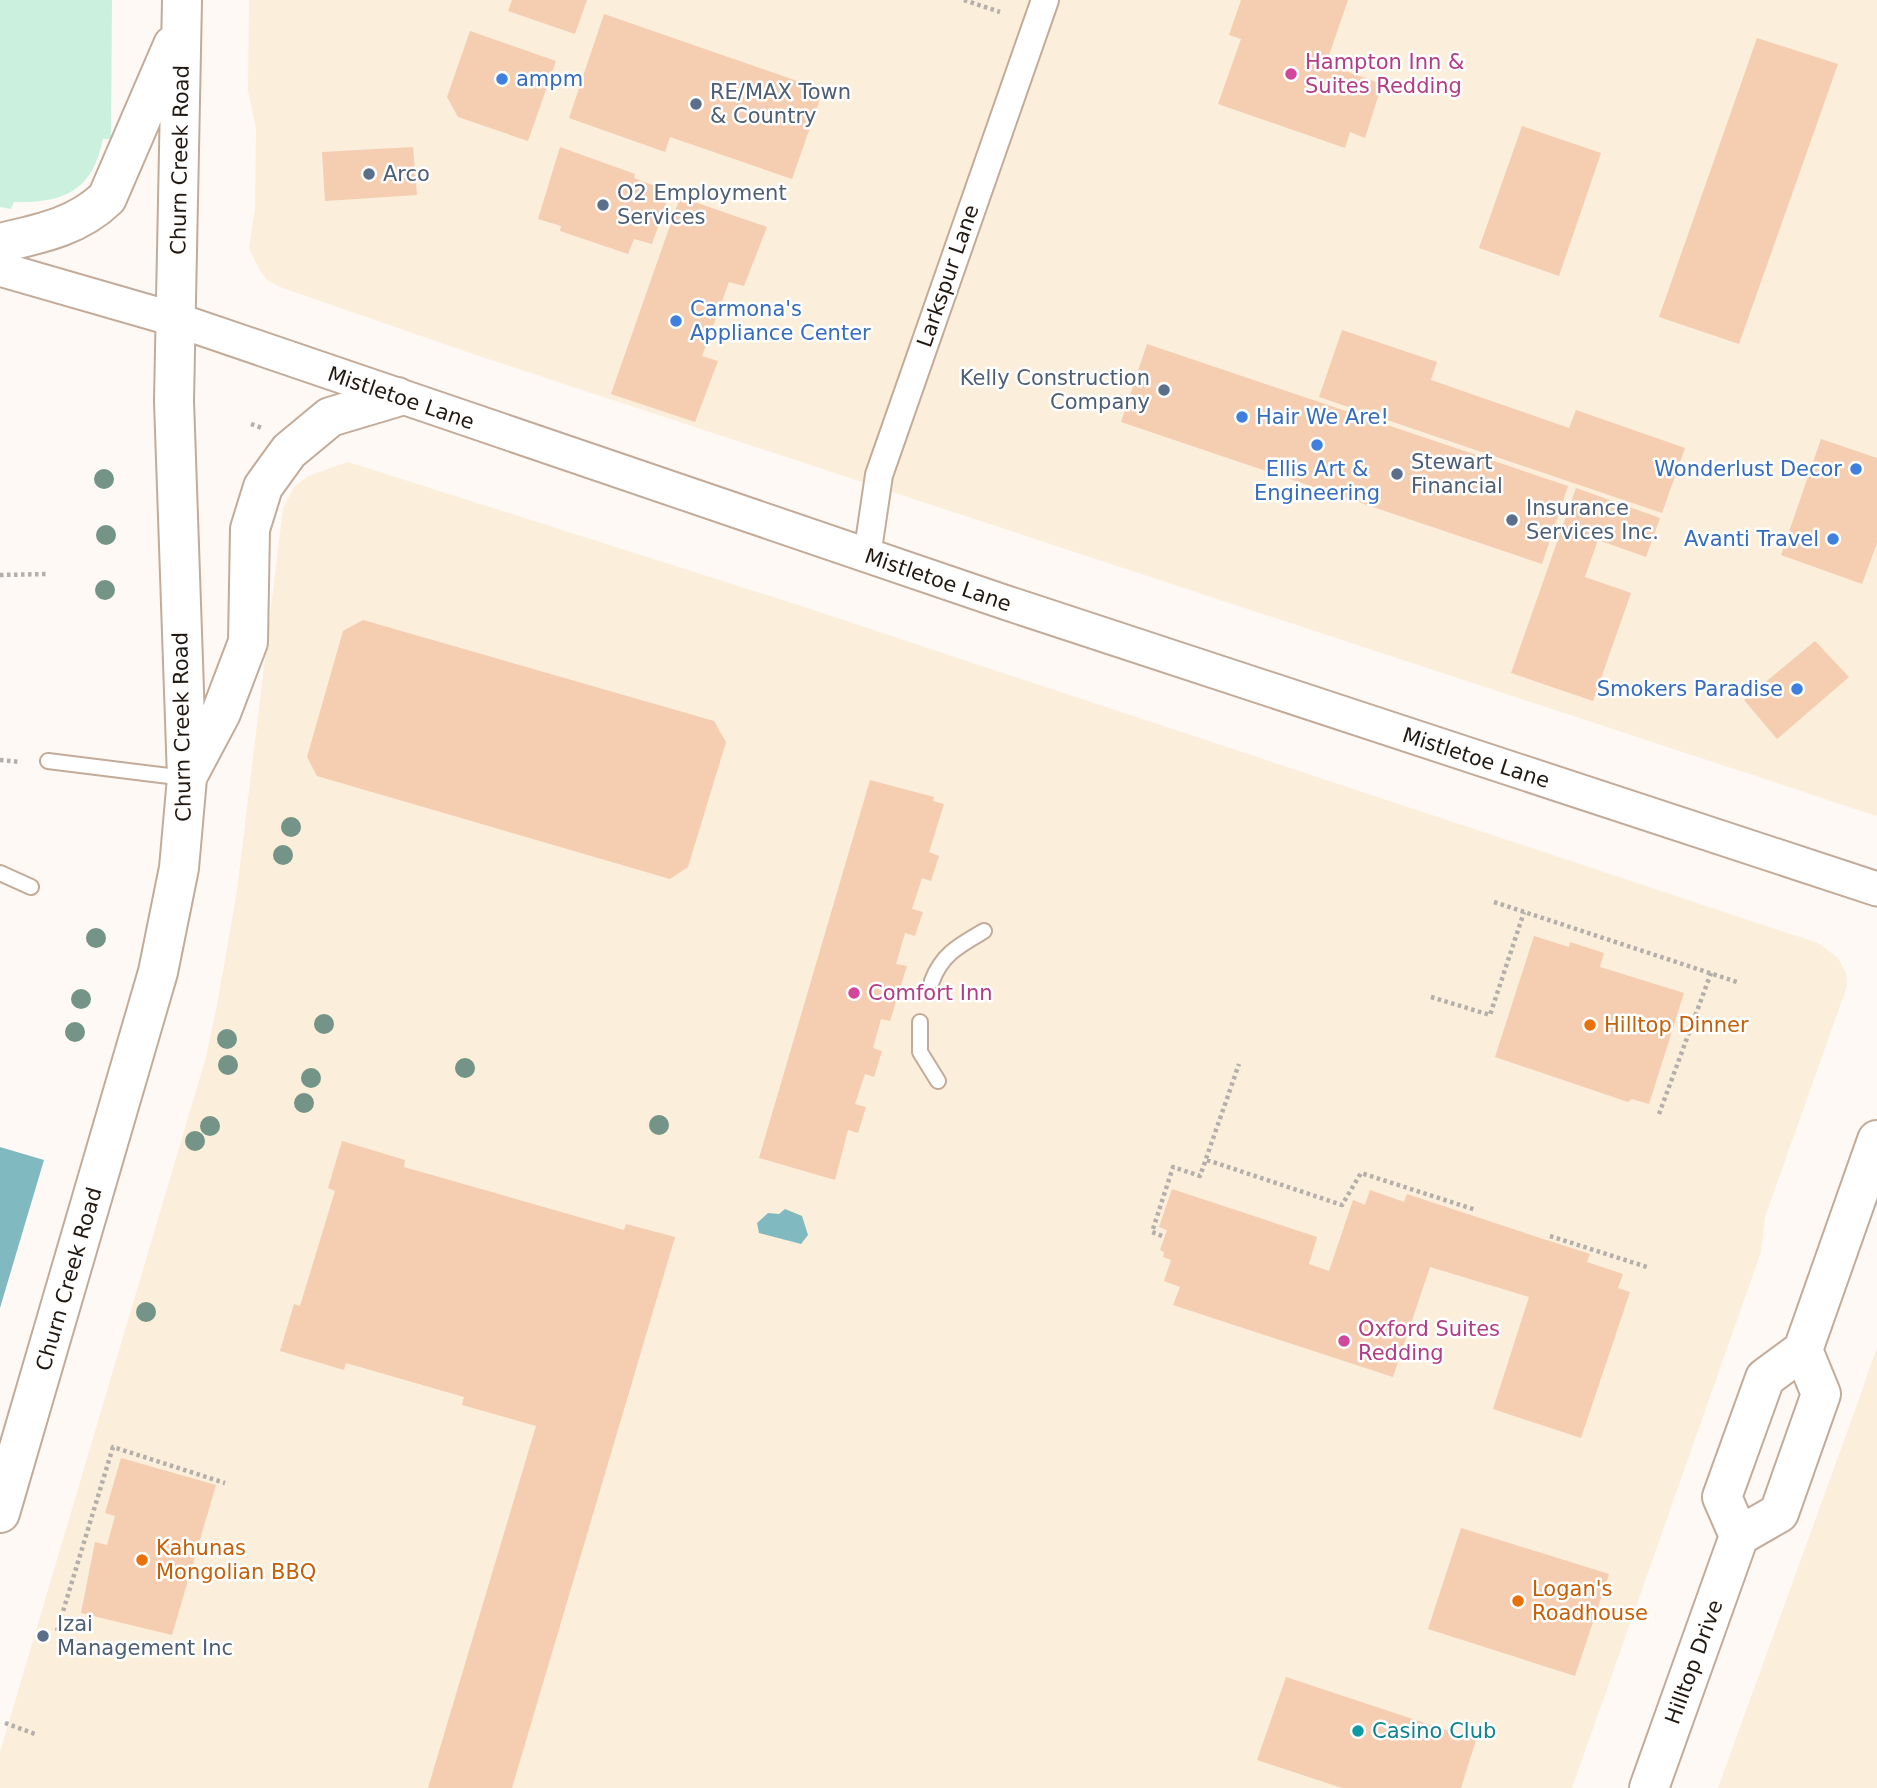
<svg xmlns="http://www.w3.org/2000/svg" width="1877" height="1788" font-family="'DejaVu Sans',sans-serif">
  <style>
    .commercial { fill: #fbeeda }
    .green { fill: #cbf1de }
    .water { fill: #81b9c1 }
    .building { fill: #f5cdb1 }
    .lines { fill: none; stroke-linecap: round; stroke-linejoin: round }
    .service-casing { stroke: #c3ab99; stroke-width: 18 }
    .minor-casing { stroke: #c3ab99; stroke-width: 30 }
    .tertiary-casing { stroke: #c3ab99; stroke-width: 37 }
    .secondary-casing { stroke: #c3ab99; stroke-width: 42 }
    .path { stroke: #b5afab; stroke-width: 4.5; stroke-dasharray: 3.5 3.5; stroke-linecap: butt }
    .service { stroke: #fff; stroke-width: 14 }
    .minor { stroke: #fff; stroke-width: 26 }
    .tertiary { stroke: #fff; stroke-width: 33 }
    .secondary { stroke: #fff; stroke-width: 38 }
    .tree { fill: #739486 }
    .hotel-dot { fill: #d1479c; stroke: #fff; stroke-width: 2.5 }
    .shop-dot { fill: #3f7fe0; stroke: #fff; stroke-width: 2.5 }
    .service-dot { fill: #5c6f8a; stroke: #fff; stroke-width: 2.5 }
    .food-dot { fill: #e8710a; stroke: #fff; stroke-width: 2.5 }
    .culture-dot { fill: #0f9aa8; stroke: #fff; stroke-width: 2.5 }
    .labels { text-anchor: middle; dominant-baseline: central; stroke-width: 5; stroke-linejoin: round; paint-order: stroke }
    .hotel-label { font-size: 21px; fill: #b23c85; stroke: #fff; text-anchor: start }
    .shop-label { font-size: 21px; fill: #366cbe; stroke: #fff; text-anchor: start }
    .service-label { font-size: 21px; fill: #4e5e75; stroke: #fff; text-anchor: start }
    .street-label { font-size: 21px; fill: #211812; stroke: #fff }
    .food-label { font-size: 21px; fill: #c56008; stroke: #fff; text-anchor: start }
    .culture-label { font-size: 21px; fill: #0d838f; stroke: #fff; text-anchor: start }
  </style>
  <rect width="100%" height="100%" fill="#fef9f5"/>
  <path class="commercial" d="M249 0H1877V816L476 355 280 287 267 280 259 269 249 248 255 210 256 128 248 91Z
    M348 462 798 605 1818 943 1838 958 1846 973 1847 986 1765 1217 1761 1252 1572 1788H0V1752L206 1057 217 1005 237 891 283 508 294 487 308 476Z
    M1877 1347V1788H1718L1854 1413Z"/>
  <path class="green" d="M0 0H112L111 139H103C92 191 65 203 14 202L11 209 0 207Z"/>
  <path class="water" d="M0 1147 44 1160 0 1308Z
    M785 1209 802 1216 808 1235 801 1244 759 1233 757 1223 768 1213 779 1214Z"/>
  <path class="building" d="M512 0H587L575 34 508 11Z
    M1241 0H1348L1326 64 1382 84 1365 138 1350 132 1345 148 1218 104 1241 39 1229 35Z
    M604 14 823 90 792 179 670 137 665 152 569 118Z
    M470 31 556 61 528 141 458 117 447 97Z
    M1757 38 1838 64 1739 344 1659 317Z
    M1522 126 1601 153 1559 276 1479 248Z
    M413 147 417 195 325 201 322 152Z
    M560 147 635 174 634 178 670 192 652 244 634 239 628 254 560 231 561 226 538 219Z
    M680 197 767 227 744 286 729 282 702 356 718 361 695 422 611 394Z
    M1342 330 1437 362 1431 380 1569 428 1576 410 1685 448 1662 513 1319 397Z
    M1147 344 1568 486 1542 564 1121 422Z
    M1821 439 1877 458V543L1862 584 1781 555Z
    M1576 488 1660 518 1646 557 1598 540 1585 577 1631 593 1593 701 1511 673Z
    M363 620 714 721 726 742 688 867 670 879 317 776 307 757 343 631Z
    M1815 641 1849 677 1777 739 1744 700Z
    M870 780 934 797 933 801 944 804 929 852 939 856 931 881 922 878 912 909 923 912 915 936 905 933 896 964 907 966 890 1021 881 1019 873 1048 882 1051 874 1077 865 1074 855 1104 866 1107 858 1133 848 1130 835 1180 759 1158Z
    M1534 936 1569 947 1570 942 1604 953 1600 967 1684 993 1649 1104 1632 1099 1628 1102 1495 1057Z
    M342 1141 405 1160 404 1167 624 1230 626 1224 675 1237 512 1788H428L536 1426 462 1405 464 1397 346 1363 344 1370 280 1351 294 1304 300 1306 335 1191 328 1188Z
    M1172 1189 1317 1237 1309 1264 1329 1271 1353 1200 1365 1205 1370 1190 1404 1202 1407 1194 1534 1236 1590 1254 1587 1262 1623 1274 1618 1288 1630 1292 1581 1438 1493 1409 1529 1297 1430 1267 1393 1377 1173 1305 1180 1287 1164 1281 1171 1260 1163 1257 1164 1252 1160 1250 1167 1230 1159 1227Z
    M121 1458 216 1485 172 1635 81 1613 95 1542 107 1545 115 1516 105 1513Z
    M1461 1528 1609 1574 1575 1676 1428 1629Z
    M1286 1677 1476 1740 1461 1788H1342L1257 1760Z"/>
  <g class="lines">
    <defs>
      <path id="service" d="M48 761 185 778
        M0 873 31 887
        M932 981C942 954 960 945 984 931
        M920 1022V1052L938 1081"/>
      <path id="minor" d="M867 556 879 475 1045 0"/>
      <path id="tertiary" d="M0 269 177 320 1007 603 1877 889"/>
      <path id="secondary" d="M0 243C39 234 77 227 107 198L173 45
        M187 777 221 713 248 642 250 529 263 487 289 451 330 417 397 397
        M0 1513 158 972 179 868 187 778 174 401 182 0
        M1739 1536 1722 1497 1765 1378 1803 1350 1877 1140
        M1649 1788 1739 1536 1779 1513 1821 1394 1803 1350"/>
    </defs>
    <use href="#service" class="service-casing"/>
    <use href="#minor" class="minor-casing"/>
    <use href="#tertiary" class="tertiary-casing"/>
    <use href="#secondary" class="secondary-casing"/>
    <path class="path" d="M964 0 1000 12
      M251 424 262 428
      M0 575 48 574
      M0 760 21 762
      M1494 902 1737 982
      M1431 997 1490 1015 1524 912
      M1659 1114 1711 973
      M1207 1160 1342 1205 1361 1173 1476 1210
      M1162 1236 1152 1232 1173 1167 1200 1176 1239 1064
      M1550 1236 1647 1267
      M57 1631 113 1447 225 1483
      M5 1723 35 1734"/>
    <use href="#service" class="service"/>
    <use href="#minor" class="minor"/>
    <use href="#tertiary" class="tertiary"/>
    <use href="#secondary" class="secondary"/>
  </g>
  <g class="tree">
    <circle cx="104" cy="479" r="10"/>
    <circle cx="106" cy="535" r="10"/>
    <circle cx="105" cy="590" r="10"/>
    <circle cx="291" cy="827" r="10"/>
    <circle cx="283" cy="855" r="10"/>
    <circle cx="96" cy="938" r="10"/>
    <circle cx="81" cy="999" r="10"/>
    <circle cx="324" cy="1024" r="10"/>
    <circle cx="75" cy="1032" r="10"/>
    <circle cx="227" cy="1039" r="10"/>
    <circle cx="228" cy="1065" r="10"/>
    <circle cx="465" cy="1068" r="10"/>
    <circle cx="311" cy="1078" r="10"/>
    <circle cx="304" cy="1103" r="10"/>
    <circle cx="659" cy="1125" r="10"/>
    <circle cx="210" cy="1126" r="10"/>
    <circle cx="195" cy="1141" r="10"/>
    <circle cx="146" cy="1312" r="10"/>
  </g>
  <g class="hotel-dot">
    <circle cx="1291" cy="74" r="7"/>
    <circle cx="854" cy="993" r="7"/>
    <circle cx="1344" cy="1341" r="7"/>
  </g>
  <g class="shop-dot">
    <circle cx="502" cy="79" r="7"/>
    <circle cx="676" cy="321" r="7"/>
    <circle cx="1242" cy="417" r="7"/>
    <circle cx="1317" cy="445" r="7"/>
    <circle cx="1856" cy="469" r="7"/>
    <circle cx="1833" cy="539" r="7"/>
    <circle cx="1797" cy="689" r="7"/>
  </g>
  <g class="service-dot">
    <circle cx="696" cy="104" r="7"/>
    <circle cx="369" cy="174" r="7"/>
    <circle cx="603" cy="205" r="7"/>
    <circle cx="1164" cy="390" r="7"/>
    <circle cx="1397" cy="474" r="7"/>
    <circle cx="1512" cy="520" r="7"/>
    <circle cx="43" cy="1636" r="7"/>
  </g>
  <g class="food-dot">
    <circle cx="1590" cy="1025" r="7"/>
    <circle cx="142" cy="1560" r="7"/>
    <circle cx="1518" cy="1601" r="7"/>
  </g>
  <circle class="culture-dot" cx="1358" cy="1731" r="7"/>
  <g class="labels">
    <g class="hotel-label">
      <text x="1305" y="62">Hampton Inn &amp;<tspan x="1305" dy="24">Suites Redding</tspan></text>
      <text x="868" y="993">Comfort Inn</text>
      <text x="1358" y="1329">Oxford Suites<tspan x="1358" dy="24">Redding</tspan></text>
    </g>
    <g class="shop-label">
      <text x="516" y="79">ampm</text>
      <text x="690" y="309">Carmona's<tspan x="690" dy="24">Appliance Center</tspan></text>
      <text x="1256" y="417">Hair We Are!</text>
      <text x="1317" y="469" text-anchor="middle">Ellis Art &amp;<tspan x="1317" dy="24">Engineering</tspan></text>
      <text x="1842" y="469" text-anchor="end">Wonderlust Decor</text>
      <text x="1819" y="539" text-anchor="end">Avanti Travel</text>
      <text x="1783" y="689" text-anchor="end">Smokers Paradise</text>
    </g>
    <g class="service-label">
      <text x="710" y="92">RE/MAX Town<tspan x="710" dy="24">&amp; Country</tspan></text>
      <text x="383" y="174">Arco</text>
      <text x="617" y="193">O2 Employment<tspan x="617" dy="24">Services</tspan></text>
      <text x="1150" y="378" text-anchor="end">Kelly Construction<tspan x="1150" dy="24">Company</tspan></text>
      <text x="1411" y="462">Stewart<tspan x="1411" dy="24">Financial</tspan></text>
      <text x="1526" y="508">Insurance<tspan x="1526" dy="24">Services Inc.</tspan></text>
      <text x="57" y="1624">Izai<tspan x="57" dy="24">Management Inc</tspan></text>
    </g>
    <g class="street-label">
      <text transform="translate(180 160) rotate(-89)">Churn Creek Road</text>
      <text transform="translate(948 276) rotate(-71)">Larkspur Lane</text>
      <text transform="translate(401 398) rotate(19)">Mistletoe Lane</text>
      <text transform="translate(938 580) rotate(19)">Mistletoe Lane</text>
      <text transform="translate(182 727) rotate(-91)">Churn Creek Road</text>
      <text transform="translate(1476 758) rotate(18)">Mistletoe Lane</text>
      <text transform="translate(69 1279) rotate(-74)">Churn Creek Road</text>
      <text transform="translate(1694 1662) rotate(-70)">Hilltop Drive</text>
    </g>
    <g class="food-label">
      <text x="1604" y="1025">Hilltop Dinner</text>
      <text x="156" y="1548">Kahunas<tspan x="156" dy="24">Mongolian BBQ</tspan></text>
      <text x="1532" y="1589">Logan's<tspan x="1532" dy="24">Roadhouse</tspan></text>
    </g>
    <g class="culture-label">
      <text x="1372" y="1731">Casino Club</text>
    </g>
  </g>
</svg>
